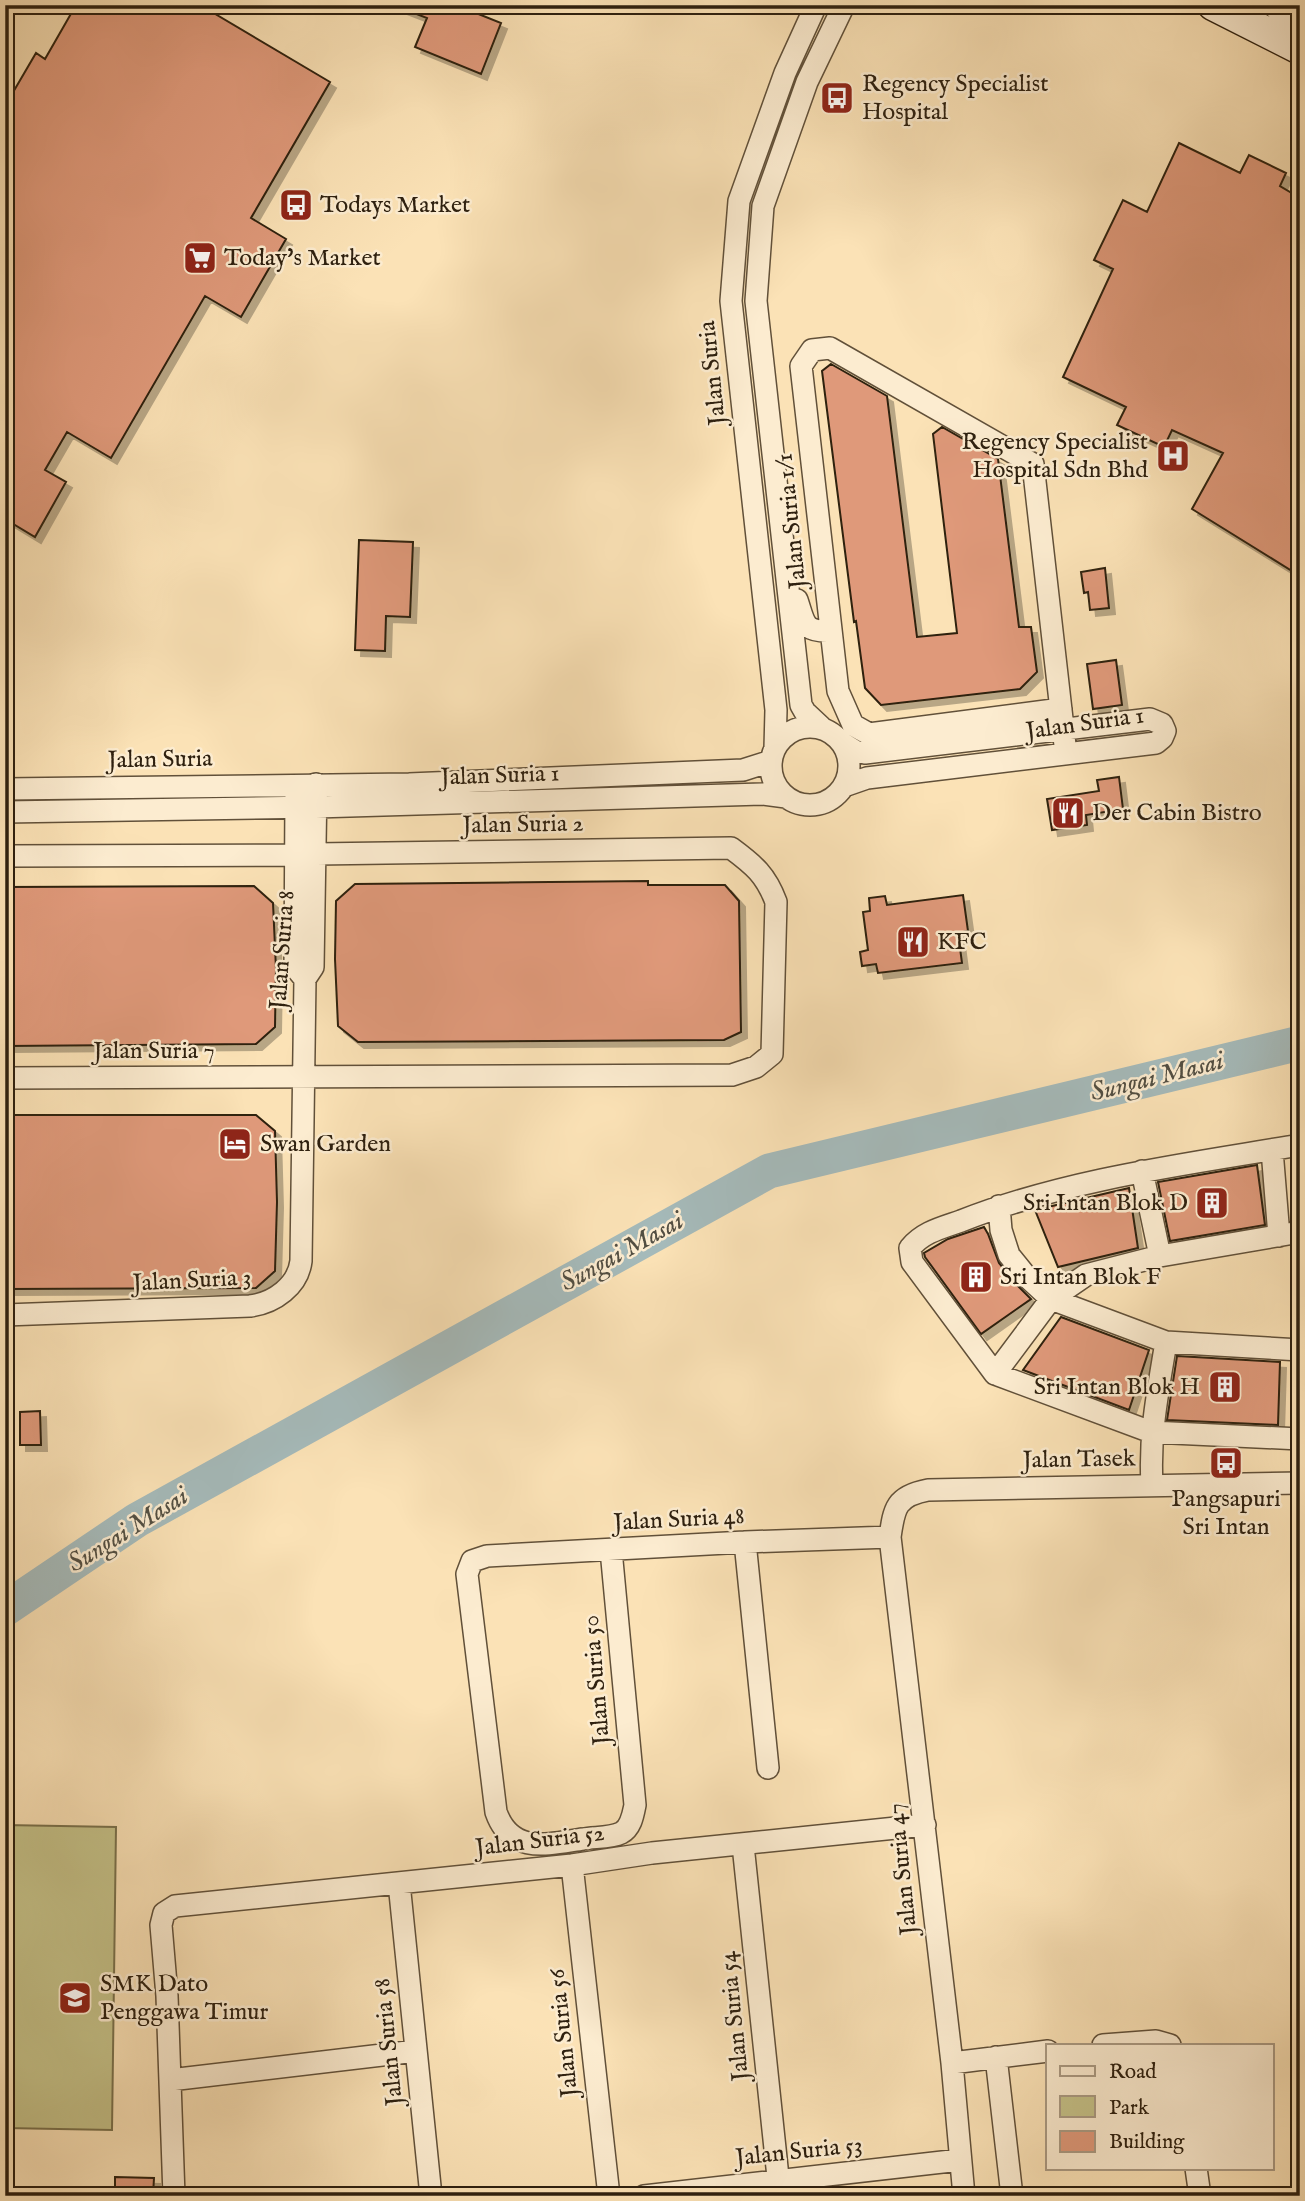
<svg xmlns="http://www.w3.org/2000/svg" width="1305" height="2201" font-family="'IM FELL English',serif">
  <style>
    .green { fill: #c5c289; stroke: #7a714c; stroke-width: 2 }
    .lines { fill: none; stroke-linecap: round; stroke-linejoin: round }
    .river { stroke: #a5baba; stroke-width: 35 }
    .building { fill: #df997a; stroke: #2e200f; stroke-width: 2; filter: url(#shadow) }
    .minor-casing { stroke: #615039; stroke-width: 24 }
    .secondary-casing { stroke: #2e200f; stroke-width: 33 }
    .minor { stroke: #fcecd0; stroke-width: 21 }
    .secondary { stroke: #fcecd0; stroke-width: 30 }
    .labels { text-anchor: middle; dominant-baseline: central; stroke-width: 5; stroke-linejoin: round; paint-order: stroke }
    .poi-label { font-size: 24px; fill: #2e200f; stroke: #fcecd0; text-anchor: start }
    .street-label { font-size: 24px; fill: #2e200f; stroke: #fcecd0 }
    .water-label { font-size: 26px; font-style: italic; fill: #524e42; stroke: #fcecd0 }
  </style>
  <defs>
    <filter id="shadow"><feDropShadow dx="6" dy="6" stdDeviation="0" flood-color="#0004"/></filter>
  </defs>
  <rect width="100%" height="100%" fill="#fbe2b6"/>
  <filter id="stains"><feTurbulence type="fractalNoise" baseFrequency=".00286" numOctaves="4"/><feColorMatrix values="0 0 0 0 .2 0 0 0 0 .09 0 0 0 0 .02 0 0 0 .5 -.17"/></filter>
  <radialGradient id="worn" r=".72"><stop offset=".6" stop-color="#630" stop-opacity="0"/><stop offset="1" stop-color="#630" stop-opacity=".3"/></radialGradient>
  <path class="green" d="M5 1825 116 1827 112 2130 5 2128Z"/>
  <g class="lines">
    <path class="river" d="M5 1609 137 1520 769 1171 1300 1043"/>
  </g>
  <path class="building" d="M76 5H200L330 82 251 218 286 239 241 317 205 296 111 458 67 432 45 470 66 482 35 537 5 519V106L36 53 45 59Z
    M456 5 501 23 481 74 415 47 427 18 396 6Z
    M1179 143 1240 173 1249 155 1286 173 1280 186 1300 198V576L1192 509 1223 453 1172 430 1164 447 1117 425 1126 407 1063 377 1113 269 1094 260 1123 200 1147 212Z
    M831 364 887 396 917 637 957 633 933 434 942 427 998 459 1019 627H1031L1037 672 1020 689 881 705 865 688 856 621 854 622 822 371Z
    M359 540 413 542 410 617 386 616 385 651 355 650Z
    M1105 568 1109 608 1090 610 1088 592 1084 593 1081 572Z
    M1116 660 1122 705 1093 709 1087 664Z
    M1119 777 1123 809 1086 815 1087 825 1052 830 1047 799 1099 791 1097 780Z
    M648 881V885H725L739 901 741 1032 724 1040 358 1042 338 1026 335 959 336 901 355 884Z
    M254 886 273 903 276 969 275 1027 256 1044 5 1046V887Z
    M963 895 968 931 958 933 962 963 878 973 876 964 862 966 860 952 868 950 863 912 870 911 869 898 885 896 887 905Z
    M5 1115H256L275 1131 277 1202 275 1271 256 1288 5 1289Z
    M1257 1165 1265 1225 1170 1241 1158 1182Z
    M1129 1188 1138 1248 1058 1267 1035 1210Z
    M984 1227 988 1234 999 1263 1016 1284 1031 1299 981 1334 925 1257 924 1253 948 1239Z
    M1061 1317 1149 1350 1129 1410 1023 1370Z
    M1177 1356 1280 1362 1278 1425 1167 1420Z
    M40 1411 41 1445H20V1412Z
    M115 2177 154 2178 153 2196H115Z"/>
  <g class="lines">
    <defs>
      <path id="minor" d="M797 600C805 624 803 632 831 631
        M1061 709 869 734 853 725 838 691 801 366 812 350 830 348 1033 464 1066 754
        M771 766a39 39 0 1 1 78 0a39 39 0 1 1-78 0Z
        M821 727 805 712 801 705 756 301 763 206 807 82 844 5
        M842 743 855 751 865 753 1150 719 1162 724 1165 731 1162 738 1156 743 867 778 844 786
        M775 748 776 710 731 301 739 201 785 73 816 5
        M5 789 409 784 743 770 771 761
        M296 795 295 967 305 979
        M5 812 316 807 762 794 786 797
        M5 856 295 855
        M5 1078 732 1075 756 1067 772 1054 776 902C766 875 754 865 731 848L316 854
        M1300 1145C1188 1164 1067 1179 961 1221 941 1228 923 1232 910 1248L912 1262 995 1374 1151 1432 1300 1439
        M1272 1150 1279 1236
        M1142 1171 1160 1256
        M999 1206 1001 1230 1009 1255 1026 1276 1051 1299 1166 1342 1300 1350
        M5 1315 250 1306C274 1303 298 1286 301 1261L305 979 313 967 316 784
        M995 1374 1051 1299 1086 1275 1160 1256 1300 1232
        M1152 1485C1149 1434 1158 1391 1166 1342
        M745 1542 768 1768
        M611 1550 635 1805C633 1815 631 1828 621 1833 611 1838 594 1837 583 1839 548 1844 511 1855 496 1812L467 1574 472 1561 487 1556 745 1542 890 1537
        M743 1845 780 2196
        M572 1865 609 2196
        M399 1883 431 2196
        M1103 2045 1156 2041 1170 2045
        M996 2057 1012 2196
        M952 2063 1048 2051
        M170 2080 416 2051
        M1196 2168 1200 2196
        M174 2196 167 1996 161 1925 164 1913 175 1906 572 1865 652 1853 925 1825
        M644 2196 960 2160
        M964 2196 952 2063 890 1537C894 1508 896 1496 928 1490L1300 1483"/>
      <path id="secondary" d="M1213 5 1300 49
        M1279 5 1300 16"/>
    </defs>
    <use href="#minor" class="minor-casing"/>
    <use href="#secondary" class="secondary-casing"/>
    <use href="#minor" class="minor"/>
    <use href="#secondary" class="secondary"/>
  </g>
  <defs>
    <symbol id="bus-square" viewBox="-11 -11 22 22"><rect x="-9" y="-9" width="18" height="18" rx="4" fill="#8f2418" stroke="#fcecd0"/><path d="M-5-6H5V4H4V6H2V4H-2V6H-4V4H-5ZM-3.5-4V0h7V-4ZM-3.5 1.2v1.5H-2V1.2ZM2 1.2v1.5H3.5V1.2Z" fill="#fff"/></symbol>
    <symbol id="supermarket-square" viewBox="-11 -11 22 22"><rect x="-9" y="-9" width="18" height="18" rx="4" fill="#8f2418" stroke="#fcecd0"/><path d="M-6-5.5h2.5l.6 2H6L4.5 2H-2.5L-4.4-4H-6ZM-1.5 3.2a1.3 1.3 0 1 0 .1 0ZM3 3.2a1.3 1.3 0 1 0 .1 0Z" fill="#fff"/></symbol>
    <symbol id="hospital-square" viewBox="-11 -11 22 22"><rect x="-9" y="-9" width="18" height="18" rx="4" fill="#8f2418" stroke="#fcecd0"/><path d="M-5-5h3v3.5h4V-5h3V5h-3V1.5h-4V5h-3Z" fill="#fff"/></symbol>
    <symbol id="restaurant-square" viewBox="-11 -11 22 22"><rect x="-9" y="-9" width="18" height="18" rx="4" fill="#8f2418" stroke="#fcecd0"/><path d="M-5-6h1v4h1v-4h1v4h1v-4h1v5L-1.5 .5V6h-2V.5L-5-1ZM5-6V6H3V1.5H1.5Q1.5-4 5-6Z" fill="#fff"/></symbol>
    <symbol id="hotel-square" viewBox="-11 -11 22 22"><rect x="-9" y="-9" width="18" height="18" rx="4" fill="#8f2418" stroke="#fcecd0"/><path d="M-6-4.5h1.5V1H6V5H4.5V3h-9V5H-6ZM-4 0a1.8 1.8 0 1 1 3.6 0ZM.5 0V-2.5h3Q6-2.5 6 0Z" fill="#fff"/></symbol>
    <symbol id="building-square" viewBox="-11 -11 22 22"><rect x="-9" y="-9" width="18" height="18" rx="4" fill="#8f2418" stroke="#fcecd0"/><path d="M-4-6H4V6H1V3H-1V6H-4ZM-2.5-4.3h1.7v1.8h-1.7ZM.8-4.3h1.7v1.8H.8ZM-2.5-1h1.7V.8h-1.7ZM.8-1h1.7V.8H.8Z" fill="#fff"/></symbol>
    <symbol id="school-square" viewBox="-11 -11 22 22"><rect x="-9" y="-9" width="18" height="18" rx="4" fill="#8f2418" stroke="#fcecd0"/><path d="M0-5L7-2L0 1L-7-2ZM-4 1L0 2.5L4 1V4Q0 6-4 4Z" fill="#fff"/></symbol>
  </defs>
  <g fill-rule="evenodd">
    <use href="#bus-square" x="818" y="79" width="38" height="38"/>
    <use href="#bus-square" x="277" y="186" width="38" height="38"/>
    <use href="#supermarket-square" x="181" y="239" width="38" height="38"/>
    <use href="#hospital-square" x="1154" y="437" width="38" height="38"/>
    <use href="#restaurant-square" x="1049" y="794" width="38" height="38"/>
    <use href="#restaurant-square" x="894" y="923" width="38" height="38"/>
    <use href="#hotel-square" x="216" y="1125" width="38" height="38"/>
    <use href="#building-square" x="1193" y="1184" width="38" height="38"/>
    <use href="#building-square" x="957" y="1258" width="38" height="38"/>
    <use href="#building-square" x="1206" y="1368" width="38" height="38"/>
    <use href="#bus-square" x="1207" y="1444" width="38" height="38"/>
    <use href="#school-square" x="56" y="1979" width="38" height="38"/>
  </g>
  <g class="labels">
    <g class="poi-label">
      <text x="862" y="84">Regency Specialist<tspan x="862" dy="28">Hospital</tspan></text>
      <text x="320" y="205">Todays Market</text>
      <text x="224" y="258">Today's Market</text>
      <text x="1148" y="442" text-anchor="end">Regency Specialist<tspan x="1148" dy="28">Hospital Sdn Bhd</tspan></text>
      <text x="1092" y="813">Der Cabin Bistro</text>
      <text x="937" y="942">KFC</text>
      <text x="260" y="1144">Swan Garden</text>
      <text x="1188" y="1203" text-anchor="end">Sri Intan Blok D</text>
      <text x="1000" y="1277">Sri Intan Blok F</text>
      <text x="1200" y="1387" text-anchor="end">Sri Intan Blok H</text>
      <text x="1226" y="1499" text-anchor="middle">Pangsapuri<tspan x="1226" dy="28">Sri Intan</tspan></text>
      <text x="100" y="1984">SMK Dato<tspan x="100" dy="28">Penggawa Timur</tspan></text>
    </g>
    <g class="street-label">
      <text transform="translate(713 373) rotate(-96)">Jalan Suria</text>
      <text transform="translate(792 521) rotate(-96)">Jalan Suria 1/1</text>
      <text transform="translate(1085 724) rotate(-8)">Jalan Suria 1</text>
      <text transform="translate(160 760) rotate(-1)">Jalan Suria</text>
      <text transform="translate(500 776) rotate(-2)">Jalan Suria 1</text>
      <text transform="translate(523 825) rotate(-1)">Jalan Suria 2</text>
      <text transform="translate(283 950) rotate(-86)">Jalan Suria 8</text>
      <text x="154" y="1051">Jalan Suria 7</text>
      <text transform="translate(192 1281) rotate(-3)">Jalan Suria 3</text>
      <text transform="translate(1079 1460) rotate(-1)">Jalan Tasek</text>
      <text transform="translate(679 1520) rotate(-3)">Jalan Suria 48</text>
      <text transform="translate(597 1680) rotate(-95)">Jalan Suria 50</text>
      <text transform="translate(540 1841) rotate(-7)">Jalan Suria 52</text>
      <text transform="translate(903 1869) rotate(-96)">Jalan Suria 47</text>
      <text transform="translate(735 2016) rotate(-96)">Jalan Suria 54</text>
      <text transform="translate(564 2033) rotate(-96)">Jalan Suria 56</text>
      <text transform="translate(389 2042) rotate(-96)">Jalan Suria 58</text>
      <text transform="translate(799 2152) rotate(-6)">Jalan Suria 53</text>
    </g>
    <g class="water-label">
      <text transform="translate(1157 1077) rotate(-14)">Sungai Masai</text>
      <text transform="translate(622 1252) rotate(-29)">Sungai Masai</text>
      <text transform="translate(128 1530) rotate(-32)">Sungai Masai</text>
    </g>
  </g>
  <rect width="1305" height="2201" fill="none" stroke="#fbe2b6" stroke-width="28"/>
  <rect x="7" y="7" width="1291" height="2187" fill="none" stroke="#2e200f" stroke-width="3.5"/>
  <rect x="14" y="14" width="1277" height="2173" fill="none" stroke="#2e200f" stroke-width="2"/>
  <rect x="1046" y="2044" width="228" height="126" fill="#fcecd0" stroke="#aa9a83" stroke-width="2"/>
  <rect x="1060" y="2066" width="35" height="10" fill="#fcecd0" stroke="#aa9a83" stroke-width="2"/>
  <text x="1109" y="2078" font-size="21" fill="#2e200f">Road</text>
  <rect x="1060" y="2096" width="35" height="21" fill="#c5c289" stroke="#aa9a83" stroke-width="2"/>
  <text x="1109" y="2114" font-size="21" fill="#2e200f">Park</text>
  <rect x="1060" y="2131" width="35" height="21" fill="#df997a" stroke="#aa9a83" stroke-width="2"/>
  <text x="1109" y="2148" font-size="21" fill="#2e200f">Building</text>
  <rect width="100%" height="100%" filter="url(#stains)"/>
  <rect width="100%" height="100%" fill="url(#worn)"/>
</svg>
